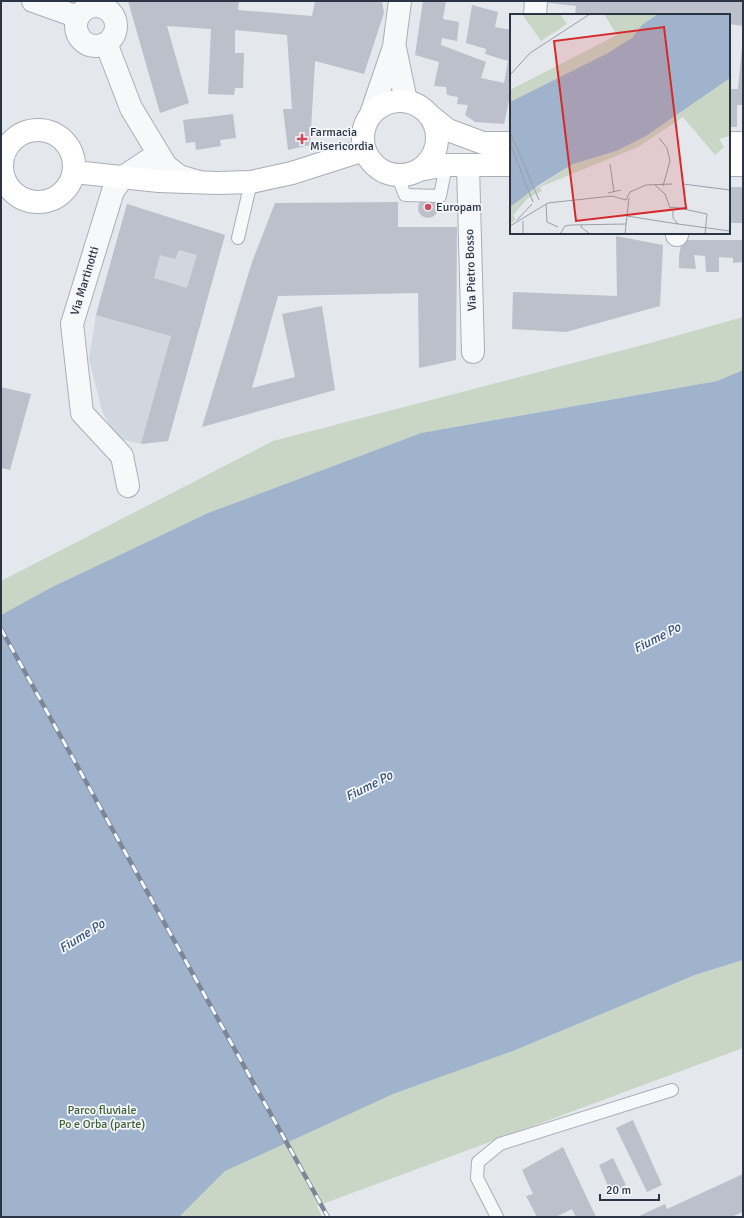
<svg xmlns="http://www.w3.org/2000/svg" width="744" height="1218" font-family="Signika,sans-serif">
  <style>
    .built { fill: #d2d6de }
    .green { fill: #c9d6c5 }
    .water { fill: #9fb4cc }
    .building { fill: #bbc0ca; fill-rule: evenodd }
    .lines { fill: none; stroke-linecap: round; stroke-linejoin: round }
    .lane-casing { stroke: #a9aeb7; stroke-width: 14 }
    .street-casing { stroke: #a9aeb7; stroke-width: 24 }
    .secondary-casing { stroke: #a9aeb7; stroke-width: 24 }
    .lane { stroke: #f7f8fa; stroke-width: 12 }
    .street { stroke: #f7f8fa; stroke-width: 22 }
    .secondary { stroke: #fff; stroke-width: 22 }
    .rail-casing { stroke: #7d8696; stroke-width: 4.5 }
    .rail { stroke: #f4f6f9; stroke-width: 3; stroke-dasharray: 9; stroke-linecap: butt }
    .poi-dot { fill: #d1495b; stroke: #f4f6f9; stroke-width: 1.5 }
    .labels { text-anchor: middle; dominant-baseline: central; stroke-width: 3.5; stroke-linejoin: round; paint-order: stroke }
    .poi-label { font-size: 12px; fill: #2b3445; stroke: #f4f6f9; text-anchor: start }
    .street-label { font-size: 12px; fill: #2b3445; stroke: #f4f6f9 }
    .park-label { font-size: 12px; fill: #3f6138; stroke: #f4f6f9 }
    .water-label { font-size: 13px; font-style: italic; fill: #34527a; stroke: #f4f6f9 }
    .inset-road { fill: none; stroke: #9a9fa9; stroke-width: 1 }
    .view { fill: #d62828; fill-opacity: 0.15; stroke: #d62828; stroke-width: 2 }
    .inset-edge { fill: none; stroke: #2b3445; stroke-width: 2 }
  </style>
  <rect width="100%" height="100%" fill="#e4e7ec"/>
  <path class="built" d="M127 204 225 235 168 441 141 444 116 438 102 411 89 359 96 315Z"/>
  <path class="green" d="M743 317V370L717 381 421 433 208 513 50 588 1 615V581L273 441 654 342Z
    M1 720 393 1094 513 1051 695 975 743 960V1048L317 1206 322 1217H1Z"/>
  <path class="water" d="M743 370V960L695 975 513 1051 393 1094 225 1171 179 1217H1V615L50 588 208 513 421 433 717 381Z"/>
  <path class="building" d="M128 1H239L238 10 312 16 315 1H382L384 13 364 74 315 61 310 145 288 150 283 109H292L287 35 235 30V53H244L243 88H235L234 95 208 94 211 29 167 26 189 103 160 113Z
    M423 1H446L443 19 459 22 457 41 442 38 441 45 486 62 481 78 504 83 508 61 485 54 486 49 466 43 472 5 498 12 495 27 511 30V91L504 124 475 122 465 115 468 105 457 104 458 97 447 95 446 87 434 86 439 62 415 55Z
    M541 1H743V26L729 24V15H632L617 13V15H575L576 6 541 2Z
    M742 46H743V105H737V127H729V89H738Z
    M233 114 236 138 220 140 221 146 196 150 195 142 186 143 183 120Z
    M729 187H743V223H729Z
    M418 208a10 10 0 1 1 20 0a10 10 0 1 1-20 0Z
    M398 202V227H457L456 360 419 368 418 293 278 296 252 388 295 377 282 314 322 306 335 390 202 427 252 262 275 203Z
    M127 204 225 235 168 441 141 444 171 336 96 315ZM179 250 197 255 187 288 154 278 160 255 175 259Z
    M616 236 663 245 660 306 566 332 512 329 513 292 617 296Z
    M682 240H743V262L733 263V258L719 257V272H706L705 256 694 255 696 269 679 268V256Z
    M1 387 31 394 10 470 1 468Z
    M633 1120 662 1185 647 1192 616 1128Z
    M563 1147 596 1217H576L572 1209 556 1217H537L526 1196 533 1194 522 1170Z
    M613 1158 626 1185 611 1193 599 1165Z
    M743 1174V1212L731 1217H637L665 1204 667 1209Z"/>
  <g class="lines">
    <defs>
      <path id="lane" d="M397 175 405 195 440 196 446 165
        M238 238 251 182
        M497 1217 477 1178 478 1162 500 1144 672 1090"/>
      <path id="street" d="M33 1 78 17
        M76 26a20 20 0 1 1 40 0a20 20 0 1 1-40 0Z
        M535 15 536 1
        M106 43 131 108 166 166 179 176 199 182
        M395 48 406 101
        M371 114 394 47 400 1
        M468 165 473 352
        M677 233V235
        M128 486 122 456 82 413 72 324 113 191 123 177 158 154"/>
      <path id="secondary" d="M363 138a37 37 0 1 1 74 0a37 37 0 1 1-74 0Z
        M428 114 448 130 483 143H511
        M2 166a36 36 0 1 1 72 0a36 36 0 1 1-72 0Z
        M729 143H743
        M729 165H743
        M419 170 446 165H511
        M74 172 159 181 217 183 251 182 292 173 364 150"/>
    </defs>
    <use href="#lane" class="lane-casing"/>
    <use href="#street" class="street-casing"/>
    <use href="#secondary" class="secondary-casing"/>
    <use href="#lane" class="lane"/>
    <use href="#street" class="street"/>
    <use href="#secondary" class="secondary"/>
    <defs>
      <path id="rail" d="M1 629 328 1217"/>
    </defs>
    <use href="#rail" class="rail-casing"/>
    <use href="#rail" class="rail"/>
  </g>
  <g class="poi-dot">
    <path d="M300 133h4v4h4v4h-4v4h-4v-4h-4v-4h4z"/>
    <circle cx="428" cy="207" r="4"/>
  </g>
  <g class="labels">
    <g class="poi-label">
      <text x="310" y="132">Farmacia<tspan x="310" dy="14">Misericordia</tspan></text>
      <text x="436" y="207">Europam</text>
    </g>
    <g class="street-label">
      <text transform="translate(471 270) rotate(-92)">Via Pietro Bosso</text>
      <text transform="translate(85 281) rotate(-73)">Via Martinotti</text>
    </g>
    <g class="park-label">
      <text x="102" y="1110">Parco fluviale<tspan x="102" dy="14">Po e Orba (parte)</tspan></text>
    </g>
    <g class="water-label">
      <text transform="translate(657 638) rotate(-27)">Fiume Po</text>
      <text transform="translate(369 786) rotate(-27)">Fiume Po</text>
      <text transform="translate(82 936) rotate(-32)">Fiume Po</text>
    </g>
  </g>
  <g transform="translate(510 14)">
    <rect width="220" height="220" fill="#e4e7ec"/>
    <path d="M12 0H50L57 10 31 27ZM94 0H220V122L209 125 214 133 205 141 173 103 128 133 30 173 32 177 18 184 3 201 6 206 0 210V139L17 180 63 150 106 137 136 122 171 98 98 39 0 88V76L107 21Z" fill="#c9d6c5"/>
    <path d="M148 0H220V64L136 122 106 137 63 150 29 171 0 193V88L98 39 122 24 132 11Z" fill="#9fb4cc"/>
    <path class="inset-road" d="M0 61 20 39 80 0M0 118 29 186M149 124 157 134 160 147 153 172M0 129 23 188M100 150 104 178M173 170 220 176M145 171 155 180 160 194 164 193 197 200 195 220M120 178 136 171 162 170M98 179 111 176M36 190 37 208 48 213M163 195V204L168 210 220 217M117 202 168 210M7 206 22 190M13 207V220M72 211 71 213 80 220M0 212 38 189 102 182 116 186 120 178M50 220 55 212 61 211 116 210M115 220 119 184"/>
    <path class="view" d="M154 13 176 194 66 207 44 27Z"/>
    <rect width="220" height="220" class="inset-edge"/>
  </g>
  <rect width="744" height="1218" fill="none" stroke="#2b3445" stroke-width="4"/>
  <path d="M600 1194v6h59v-6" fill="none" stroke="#2b3445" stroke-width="2"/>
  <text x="606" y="1194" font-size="12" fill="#2b3445" stroke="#f4f6f9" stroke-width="3" paint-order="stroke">20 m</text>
</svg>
